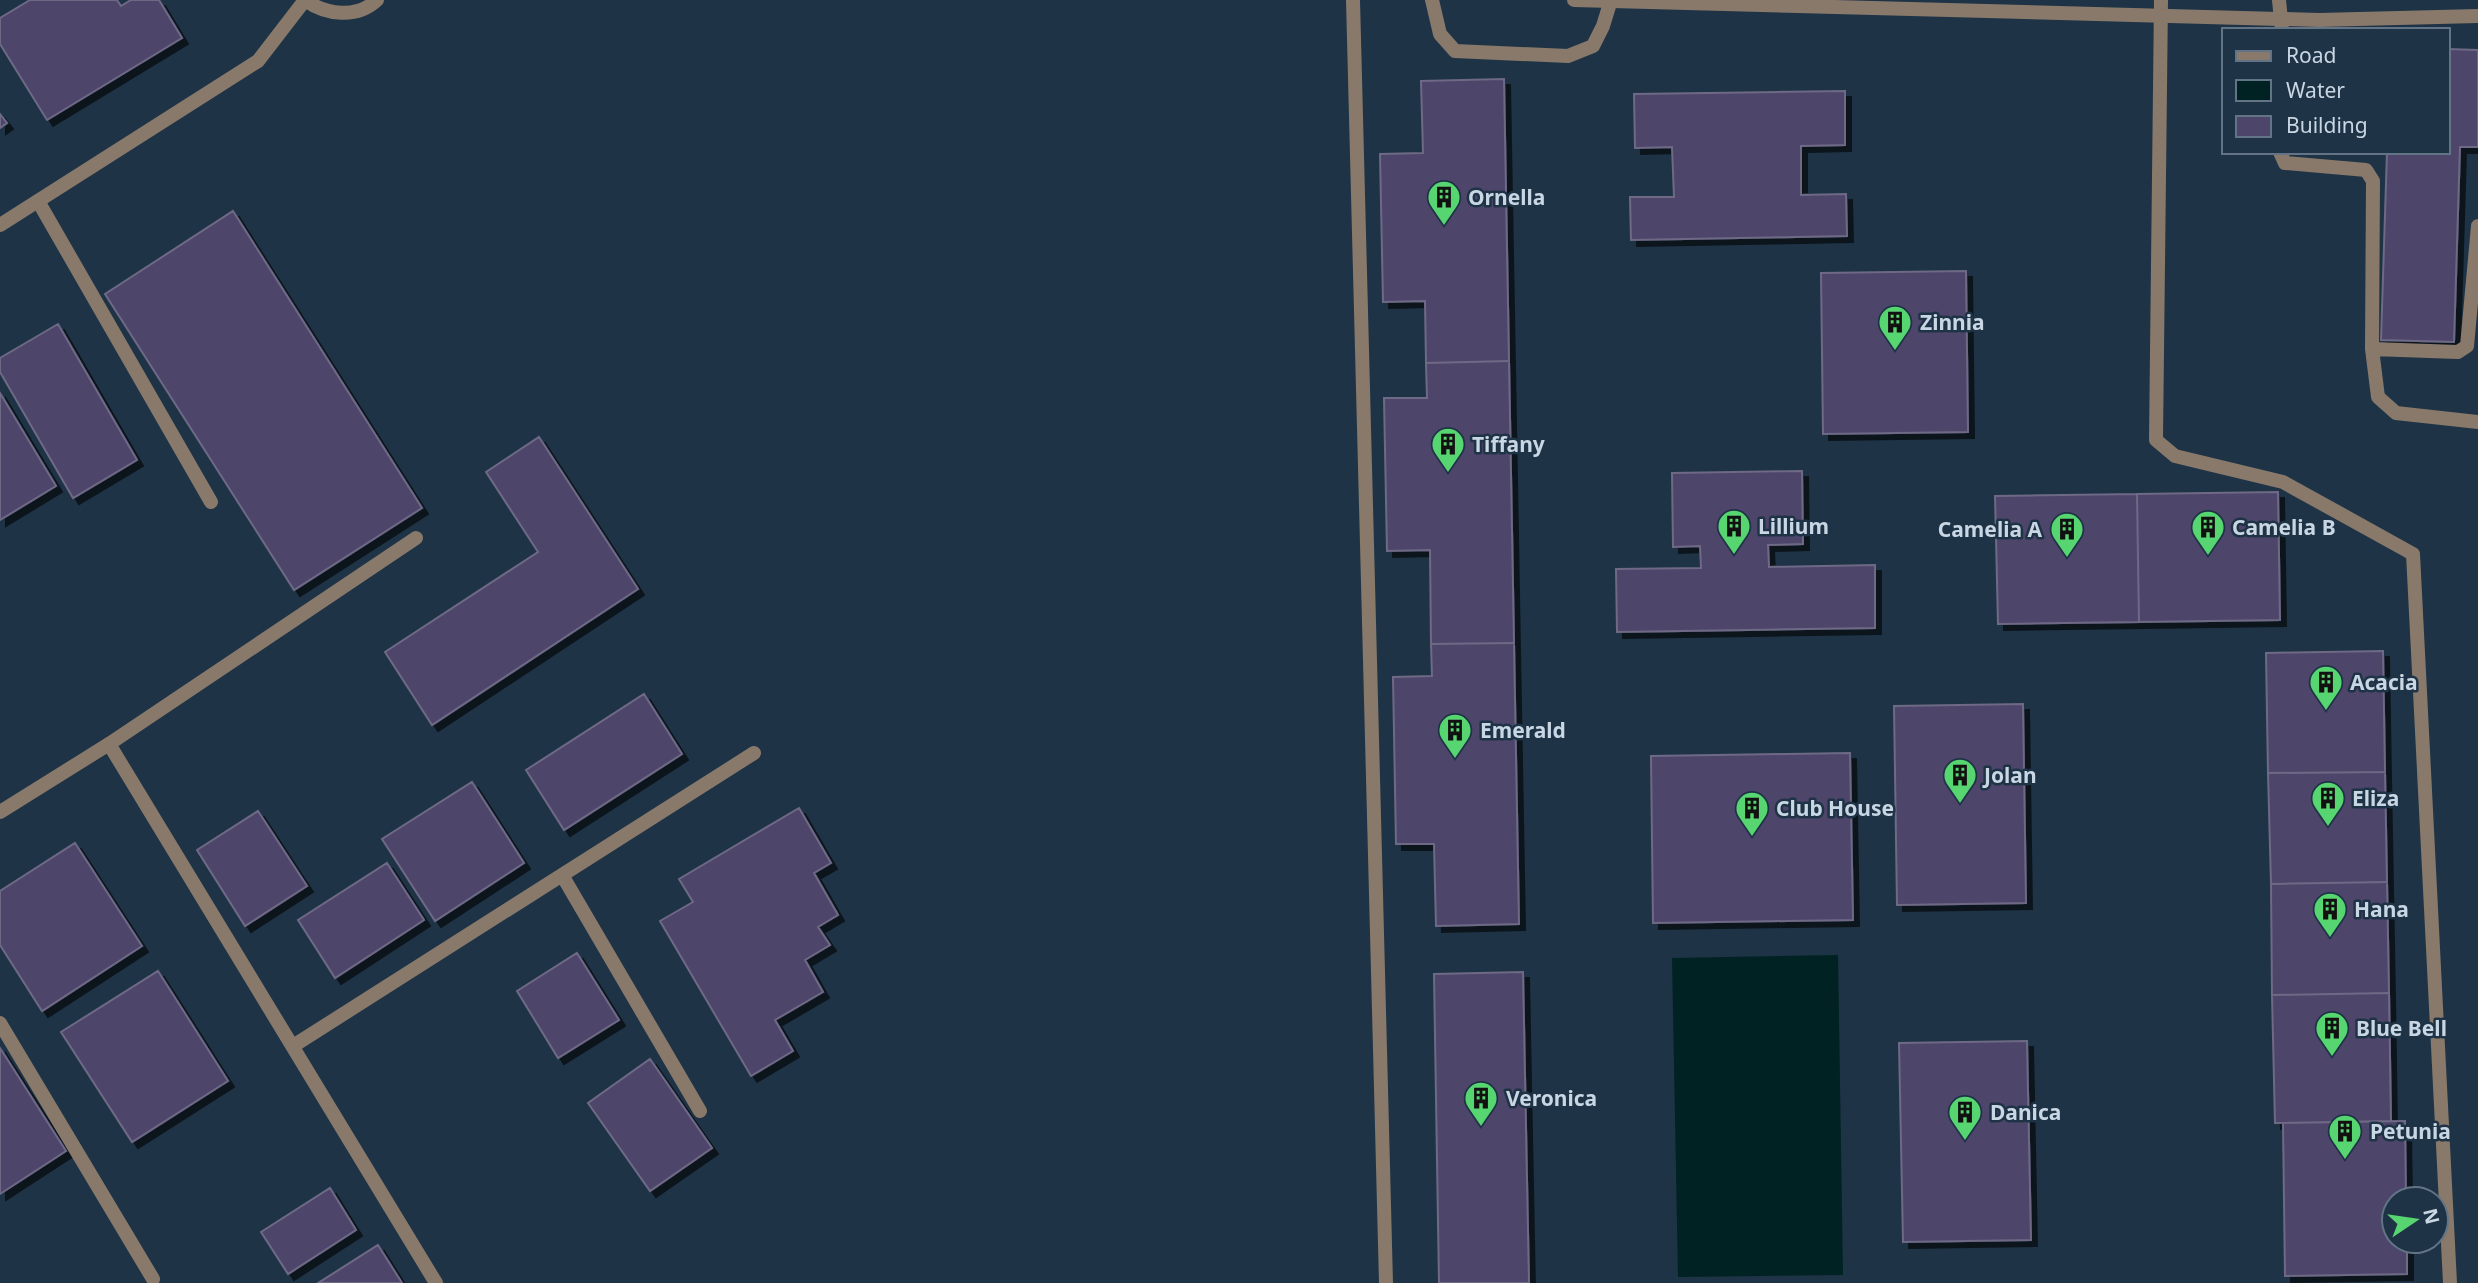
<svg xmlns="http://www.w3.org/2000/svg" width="2478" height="1283" font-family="'Noto Sans',sans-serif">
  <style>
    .water { fill: #012222 }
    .building { fill: #4e456b; stroke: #6e6985; stroke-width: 2; filter: url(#shadow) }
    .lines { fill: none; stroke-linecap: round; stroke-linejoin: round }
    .service { stroke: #88796b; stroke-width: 14 }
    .minor { stroke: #88796b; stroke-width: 14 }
    .tertiary { stroke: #88796b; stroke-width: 14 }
    .labels { text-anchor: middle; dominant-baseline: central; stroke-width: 5; stroke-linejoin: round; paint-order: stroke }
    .poi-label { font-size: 21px; font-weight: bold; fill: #c9d6e3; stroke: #1e3346; text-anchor: start }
  </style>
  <defs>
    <filter id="shadow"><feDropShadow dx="6" dy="6" stdDeviation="0" flood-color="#0009"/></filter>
  </defs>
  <rect width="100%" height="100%" fill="#1e3346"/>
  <path class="water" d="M1838 955 1843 1275 1678 1277 1672 958Z"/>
  <path class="building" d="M30 0H117L121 6 131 0H159L182 38 47 120 0 44V18Z
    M2448 49 2478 50V147H2460L2454 342 2381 340 2387 152H2448Z
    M1504 79 1509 361 1426 363 1425 301 1383 302 1380 154 1423 153 1421 81Z
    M1845 91V145L1801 146V195L1846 194 1847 236 1631 240 1630 197H1674L1672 147 1635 148 1634 94Z
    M0 114 7 123 0 128Z
    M233 211 422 508 294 590 105 294Z
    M1966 271 1968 432 1823 434 1821 273Z
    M58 324 137 460 73 498 0 372V358Z
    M1509 361 1514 643 1431 644 1430 550 1387 551 1384 398H1427L1426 363Z
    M0 393 56 486 0 520Z
    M539 437 638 589 432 725 385 652 538 552 486 472Z
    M1802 471 1803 544 1768 545 1769 567 1875 565V628L1617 632 1616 569 1701 568 1700 546 1673 547 1672 473Z
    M2278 492 2280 620 2139 622 2137 494Z
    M2137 494 2139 622 1998 624 1995 496Z
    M1514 643 1519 924 1436 926 1434 844H1396L1393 677 1432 676 1431 644Z
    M2383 651 2385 772 2268 773 2266 653Z
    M644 694 682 754 564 830 526 770Z
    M2023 704 2026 903 1897 905 1894 706Z
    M1850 753 1853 920 1653 923 1651 756Z
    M2385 772 2387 882 2271 884 2268 773Z
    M472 782 524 863 435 921 382 839Z
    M799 808 831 863 814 873 838 915 818 927 830 945 805 960 823 992 775 1020 793 1051 751 1076 660 921 693 902 679 879Z
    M258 811 307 886 245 926 197 850Z
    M75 843 142 946 42 1011 0 945V891Z
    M387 863 424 920 335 978 298 920Z
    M2387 882 2389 993 2272 995 2271 884Z
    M577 953 619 1020 558 1058 517 991Z
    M158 971 228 1081 132 1142 61 1032Z
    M1523 972 1529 1283H1439L1434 974Z
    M2389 993 2391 1121 2275 1123 2272 995Z
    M2027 1041 2031 1240 1903 1242 1899 1043Z
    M0 1048 66 1151 0 1194Z
    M650 1059 712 1148 650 1191 588 1103Z
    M2405 1121 2406 1199H2394V1241H2407V1274L2285 1276 2283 1123Z
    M330 1188 356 1230 288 1274 261 1232Z
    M378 1245 402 1283H318Z"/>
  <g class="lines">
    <path class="service" d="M1432 0 1440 34 1455 51 1568 56 1593 46 1603 26 1611 0
      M38 201 211 502
      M109 744 436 1283
      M562 875 700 1111
      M0 1023 153 1279
      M293 1046 754 753"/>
    <path class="minor" d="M1353 0 1386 1283
      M2161 0 2156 440 2175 456 2283 482 2413 554 2450 1283
      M2279 0 2282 30
      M2280 152 2285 163 2366 170 2373 181 2372 349 2378 397 2396 413 2478 422
      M2372 349 2458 352 2467 346 2478 226
      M0 812 109 744 416 538"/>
    <path class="tertiary" d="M305 0C326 15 357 19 377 0
      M1574 0 2319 20 2478 16
      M0 225 258 61 305 0"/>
  </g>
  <defs>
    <symbol id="building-pin" viewBox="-11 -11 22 30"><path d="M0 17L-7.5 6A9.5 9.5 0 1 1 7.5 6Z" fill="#57d570" stroke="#1e3346"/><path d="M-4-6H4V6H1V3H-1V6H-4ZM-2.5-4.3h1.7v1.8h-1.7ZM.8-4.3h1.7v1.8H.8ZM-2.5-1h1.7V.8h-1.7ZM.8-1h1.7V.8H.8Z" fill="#111"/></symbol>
  </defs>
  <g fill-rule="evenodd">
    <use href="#building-pin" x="1425" y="178" width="38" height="52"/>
    <use href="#building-pin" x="1876" y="303" width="38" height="52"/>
    <use href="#building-pin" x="1429" y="425" width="38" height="52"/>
    <use href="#building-pin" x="1715" y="507" width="38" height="52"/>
    <use href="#building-pin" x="2189" y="508" width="38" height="52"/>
    <use href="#building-pin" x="2048" y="510" width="38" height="52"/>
    <use href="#building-pin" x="2307" y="663" width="38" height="52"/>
    <use href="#building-pin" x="1436" y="711" width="38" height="52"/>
    <use href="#building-pin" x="1941" y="756" width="38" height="52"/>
    <use href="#building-pin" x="2309" y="779" width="38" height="52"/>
    <use href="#building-pin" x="1733" y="789" width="38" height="52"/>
    <use href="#building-pin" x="2311" y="890" width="38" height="52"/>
    <use href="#building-pin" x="2313" y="1009" width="38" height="52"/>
    <use href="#building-pin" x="1462" y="1079" width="38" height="52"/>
    <use href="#building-pin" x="1946" y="1093" width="38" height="52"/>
    <use href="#building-pin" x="2326" y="1112" width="38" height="52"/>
  </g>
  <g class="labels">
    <g class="poi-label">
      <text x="1468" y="197">Ornella</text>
      <text x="1920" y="322">Zinnia</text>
      <text x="1472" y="444">Tiffany</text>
      <text x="1758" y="526">Lillium</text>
      <text x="2232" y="527">Camelia B</text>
      <text x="2042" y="529" text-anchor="end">Camelia A</text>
      <text x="2350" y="682">Acacia</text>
      <text x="1480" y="730">Emerald</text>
      <text x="1984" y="775">Jolan</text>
      <text x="2352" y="798">Eliza</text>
      <text x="1776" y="808">Club House</text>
      <text x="2354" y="909">Hana</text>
      <text x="2356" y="1028">Blue Bell</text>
      <text x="1506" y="1098">Veronica</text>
      <text x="1990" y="1112">Danica</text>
      <text x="2370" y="1131">Petunia</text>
    </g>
  </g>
  <rect x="2222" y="28" width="228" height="126" fill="#1e3346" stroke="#627485" stroke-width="2"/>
  <rect x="2236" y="51" width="35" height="10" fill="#88796b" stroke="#627485" stroke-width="2"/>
  <text x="2286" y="63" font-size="21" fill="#c9d6e3">Road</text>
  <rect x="2236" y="80" width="35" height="21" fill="#012222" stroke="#627485" stroke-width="2"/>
  <text x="2286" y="98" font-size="21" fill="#c9d6e3">Water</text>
  <rect x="2236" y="116" width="35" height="21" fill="#4e456b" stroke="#627485" stroke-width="2"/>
  <text x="2286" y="133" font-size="21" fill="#c9d6e3">Building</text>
  <g transform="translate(2415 1220) rotate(77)"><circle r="33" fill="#1e3346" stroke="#627485" stroke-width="2"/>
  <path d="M0-5L12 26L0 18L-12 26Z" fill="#57d570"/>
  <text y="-10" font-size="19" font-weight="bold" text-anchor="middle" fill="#c9d6e3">N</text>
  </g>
</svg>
